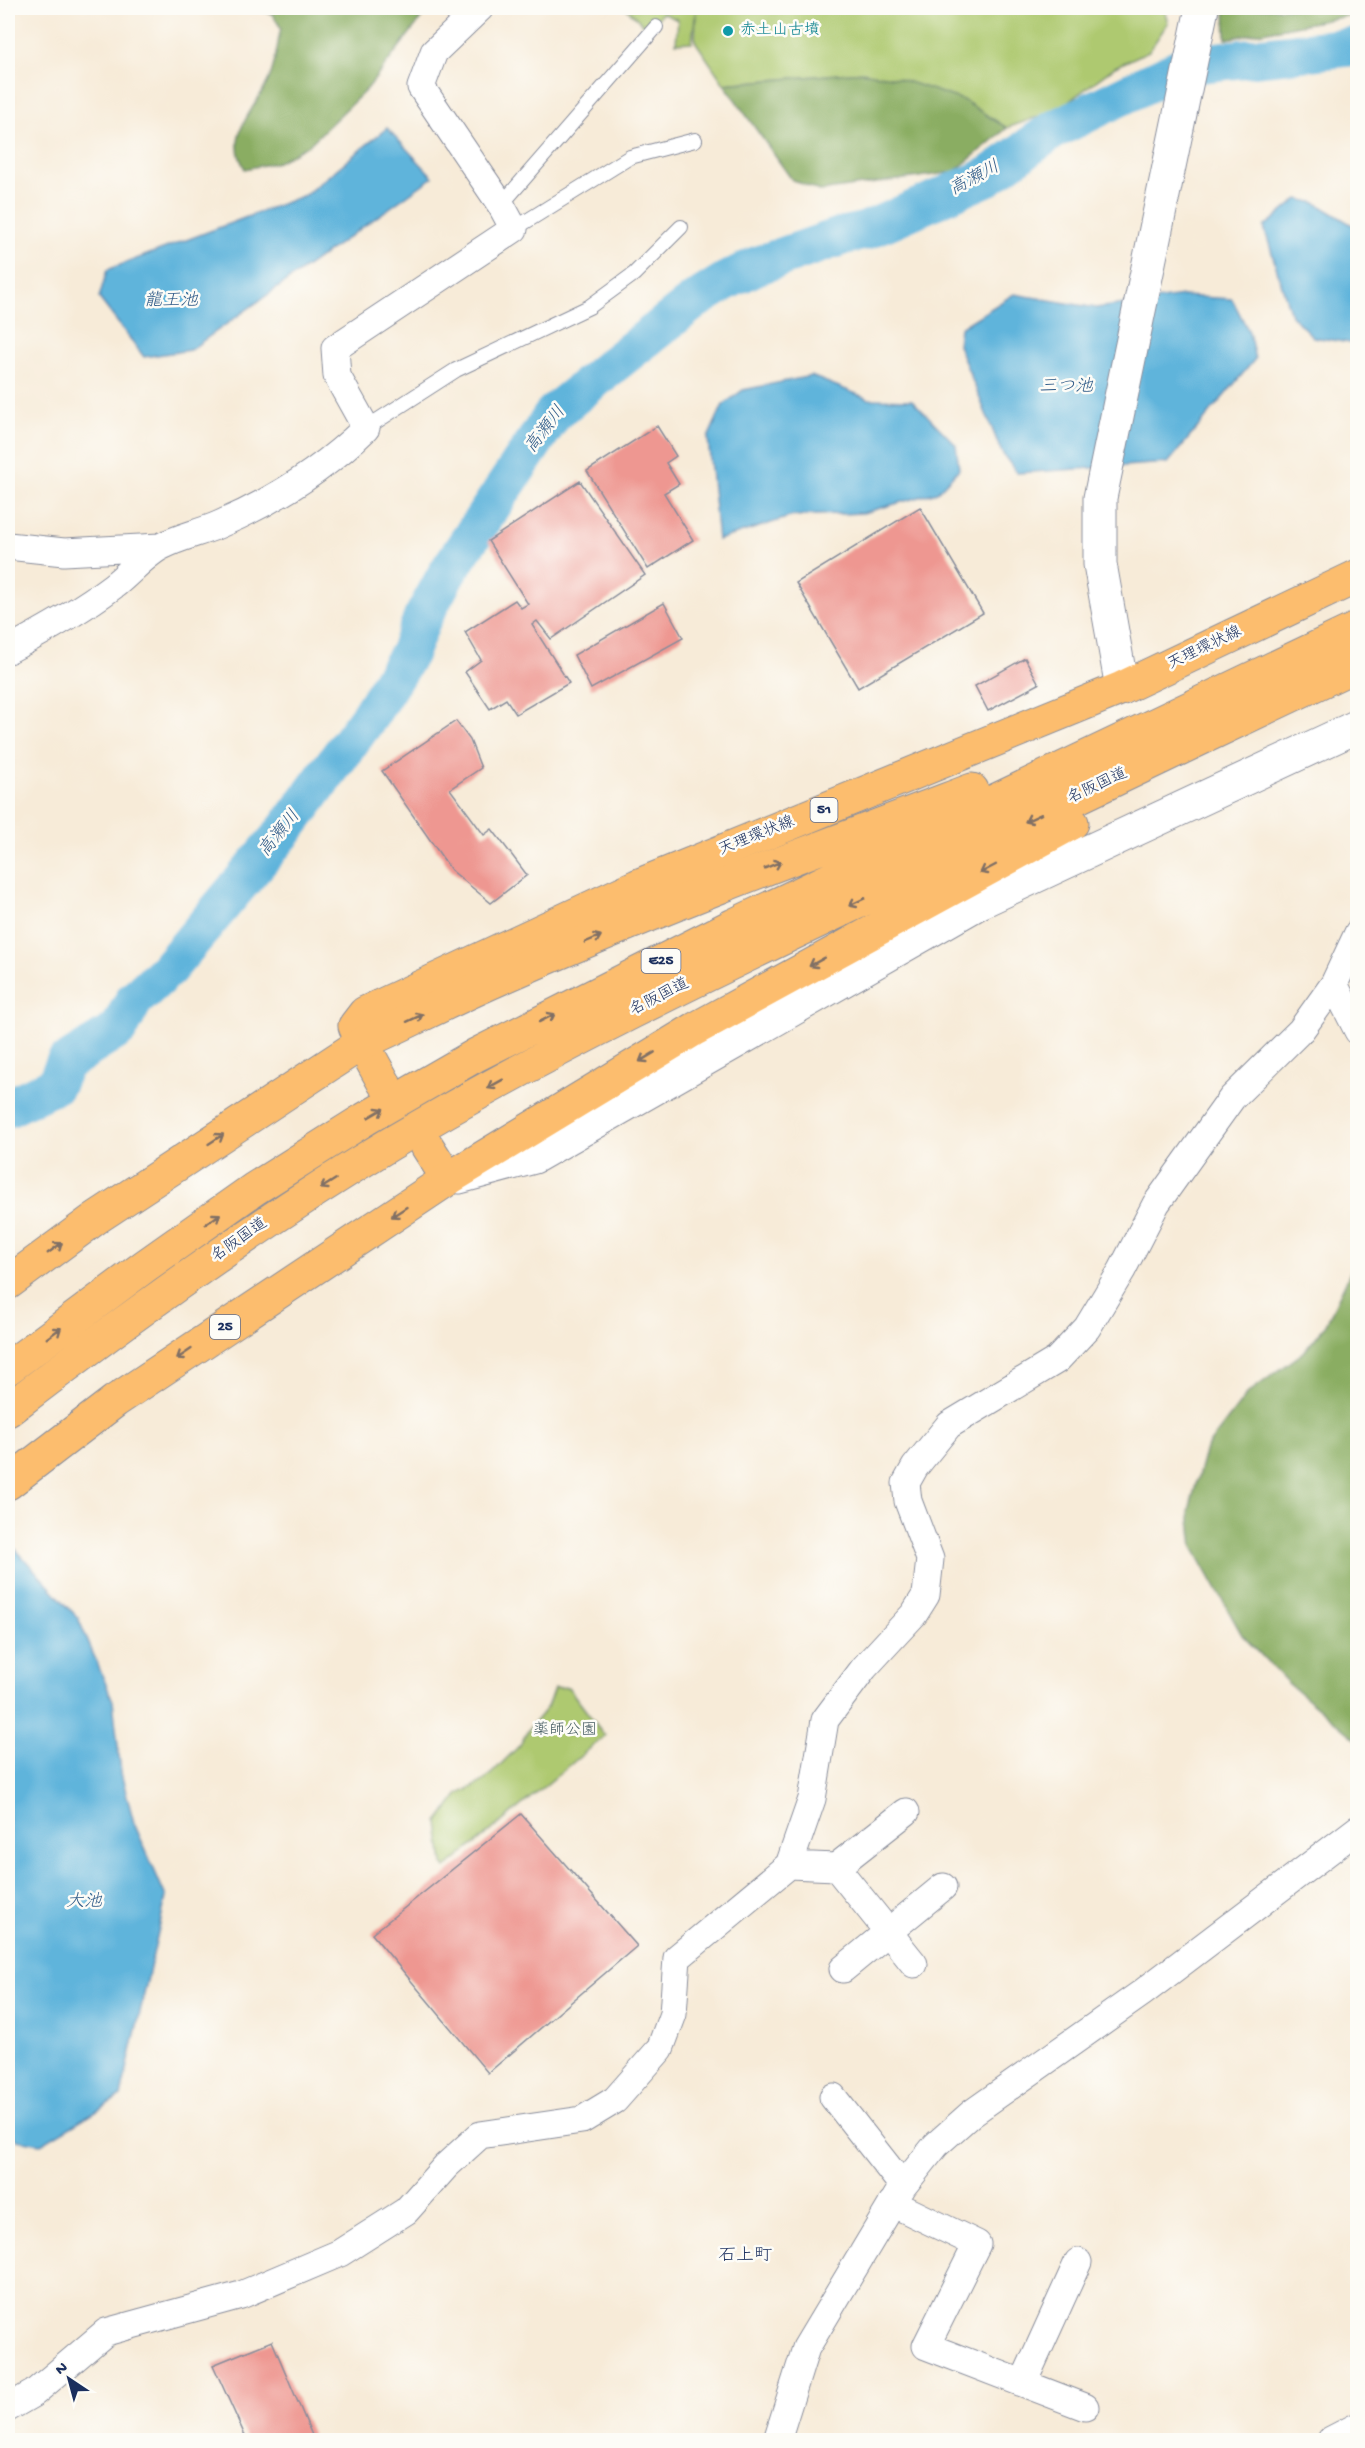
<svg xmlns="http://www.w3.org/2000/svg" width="1365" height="2448" font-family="'Gochi Hand','Klee One',sans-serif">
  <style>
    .green { fill: #aec970; stroke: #647c67; stroke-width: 1.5 }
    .forest { fill: #8aad62; stroke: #526e60; stroke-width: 1.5 }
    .water { fill: #5fb4db; stroke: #3d729c; stroke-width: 1.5 }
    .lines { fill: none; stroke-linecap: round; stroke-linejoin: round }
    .river { stroke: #5fb4db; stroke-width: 39 }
    .building { fill: #ee9791 }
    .service-casing { stroke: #898d9b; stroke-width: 16 }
    .minor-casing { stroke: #898d9b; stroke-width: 29 }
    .tertiary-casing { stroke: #898d9b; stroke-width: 35 }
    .primary-casing { stroke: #898d9b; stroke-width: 35 }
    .trunk-casing { stroke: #898d9b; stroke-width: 35 }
    .motorway-casing { stroke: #898d9b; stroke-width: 35 }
    .service { stroke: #fff; stroke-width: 14 }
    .minor { stroke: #fff; stroke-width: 27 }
    .tertiary { stroke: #fff; stroke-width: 33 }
    .primary { stroke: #fcbd6e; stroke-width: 33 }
    .trunk { stroke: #fcbd6e; stroke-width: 33 }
    .motorway { stroke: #fcbd6e; stroke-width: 33 }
    .oneway { stroke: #806f65 }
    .culture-dot { fill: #0f9aa8; stroke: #fdfcf7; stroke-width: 2 }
    .labels { text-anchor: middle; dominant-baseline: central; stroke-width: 5; stroke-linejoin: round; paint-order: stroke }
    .shield { fill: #fdfcf7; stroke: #5f6c8c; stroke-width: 1.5 }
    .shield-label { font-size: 15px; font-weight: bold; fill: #1b2f5e }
    .culture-label { font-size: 16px; fill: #0d838f; stroke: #fdfcf7; text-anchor: start }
    .street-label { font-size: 16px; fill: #1b2f5e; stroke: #fdfcf7 }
    .park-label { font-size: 16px; fill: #475d63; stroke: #fdfcf7 }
    .water-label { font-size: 18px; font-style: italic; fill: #335e8a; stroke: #fdfcf7 }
    .neighbourhood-label { font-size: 18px; fill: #1b2f5e; stroke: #fdfcf7 }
  </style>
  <rect width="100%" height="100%" fill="#fdfcf7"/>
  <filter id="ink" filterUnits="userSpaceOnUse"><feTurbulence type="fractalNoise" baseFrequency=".0167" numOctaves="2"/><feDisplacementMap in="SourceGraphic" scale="12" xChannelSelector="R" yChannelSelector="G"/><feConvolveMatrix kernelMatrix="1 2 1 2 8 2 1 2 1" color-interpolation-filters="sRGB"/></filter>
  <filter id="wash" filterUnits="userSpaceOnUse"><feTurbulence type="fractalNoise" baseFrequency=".008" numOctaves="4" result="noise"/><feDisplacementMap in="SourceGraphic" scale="24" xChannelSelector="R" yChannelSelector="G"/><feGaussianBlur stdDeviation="1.35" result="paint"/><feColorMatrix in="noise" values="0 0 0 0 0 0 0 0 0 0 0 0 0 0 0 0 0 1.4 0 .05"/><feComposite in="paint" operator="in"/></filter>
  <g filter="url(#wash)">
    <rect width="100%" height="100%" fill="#f7ebd8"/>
    <path class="green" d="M626 8H1164L1168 23 1149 51 1115 67 1057 110 1007 128 963 100 862 72 724 84 695 41 696 10 692 42 676 43 678 20 662 13 649 30Z
      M568 1687 605 1736 446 1868 443 1864 438 1822 459 1794 484 1781 520 1745 528 1730 547 1707 554 1688Z"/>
    <path class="forest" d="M256 8H433L423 16 368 88 309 145 278 162 245 169C224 133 254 112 269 79 276 64 277 44 281 28L272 14Z
      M1225 8H1357L1358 14 1226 39Z
      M862 72 897 78 963 100 1007 128 954 172 820 191 792 180 724 84Z
      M1357 1258 1358 1740H1357L1288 1683 1242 1635 1193 1547 1189 1510 1206 1448 1248 1393 1304 1352 1325 1326Z"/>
    <path class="water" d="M387 128 433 177 190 350 144 357 99 298 107 270 305 195Z
      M1298 199 1316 203 1357 228V341L1350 343 1313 337 1291 315 1264 227Z
      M1014 294 1096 308 1183 296 1232 299 1249 332 1255 359 1168 463 1017 473 1002 453 958 345 960 328Z
      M811 376 869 399 912 400 956 445 959 469 937 492 863 513 793 516 718 540 708 438 723 405 743 390Z
      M8 1541 78 1618 113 1701 121 1773 134 1823 166 1897 121 2096 41 2144 17 2140 8 2130Z"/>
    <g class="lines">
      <path class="river" d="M8 1108 55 1085 65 1063 119 1029 134 1000 169 968 285 830 370 715 409 653 422 619 447 573 554 413 610 367 694 301 726 281 756 266 842 236 865 231 987 177 1053 130 1185 65 1358 46"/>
    </g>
    <g id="blocks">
      <path class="building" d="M657 426 676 456 666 463 679 484 664 493 693 540 648 569 587 471Z
        M580 481 645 575 551 639 537 621 532 625 569 683 516 714 506 699 490 709 465 672 481 660 465 632 515 600 521 608 528 604 488 541Z
        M920 507 983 613 858 688 796 583Z
        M664 603 683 638 591 689 574 655Z
        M1025 658 1039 684 988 711 975 686Z
        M456 721 470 740 481 768 450 789 484 835 492 829 527 875 491 903 451 870 382 771Z
        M521 1814 637 1946 488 2073 372 1934Z
        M272 2341 314 2440H247L213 2365Z"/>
    </g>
  </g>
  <g filter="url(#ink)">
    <use href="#blocks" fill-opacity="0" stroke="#898d9b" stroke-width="1.5"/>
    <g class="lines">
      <defs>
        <path id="service" d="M501 205 656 27
          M514 229 630 157 695 140
          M366 428 456 370 589 307 634 274 681 227"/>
        <path id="minor" d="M8 546 64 552 160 547
          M8 650C44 631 80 611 113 586 129 574 144 555 162 546 180 537 199 533 218 525 272 502 324 469 366 428L337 376 335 348 514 229 501 205 421 87 434 52 480 8
          M1334 984 1358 1031
          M789 1865 836 1867 914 1964
          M836 1867 906 1812
          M843 1969 943 1887
          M833 2097 903 2186
          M892 2203 977 2244 926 2346 1085 2407
          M1023 2383 1078 2262
          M8 2408 34 2393 106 2332 241 2295 340 2253 406 2211 446 2166 480 2135 582 2120 615 2100 660 2049 673 2014 677 1958 789 1865 812 1799 825 1720 864 1668 914 1614 926 1595 930 1559 908 1501 906 1483 915 1467 949 1425 1057 1360 1087 1328 1122 1270 1156 1204 1232 1098 1301 1030 1334 984 1358 933
          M777 2440 806 2348 903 2186 936 2145 972 2113 1142 1993 1358 1829
          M1331 2440 1358 2426"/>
        <path id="tertiary" d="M1122 688 1100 564V498L1202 8
          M459 1177 534 1157 980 902 1358 726"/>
        <path id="primary" d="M384 1083 362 1043 355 1026 365 1013 637 886 1122 688 1358 576
          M427 1146 448 1179"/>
        <path id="trunk" d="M8 1283 96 1218 362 1043
          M8 1483 115 1401 448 1179"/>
        <path id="motorway" d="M362 1043C406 1023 449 1001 494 981 651 911 811 851 972 790
          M448 1179 695 1029 1072 823
          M8 1368 145 1266 254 1189 365 1119 476 1055 734 925 1358 628
          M8 1410C131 1316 257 1224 390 1144 553 1047 724 966 894 885 1049 811 1203 737 1358 664"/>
      </defs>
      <use href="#service" class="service-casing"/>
      <use href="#minor" class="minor-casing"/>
      <use href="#tertiary" class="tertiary-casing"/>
      <use href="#primary" class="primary-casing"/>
      <use href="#trunk" class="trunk-casing"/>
      <use href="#motorway" class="motorway-casing"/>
      <use href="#service" class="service"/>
      <use href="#minor" class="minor"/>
      <use href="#tertiary" class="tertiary"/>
      <use href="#primary" class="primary"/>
      <use href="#trunk" class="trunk"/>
      <use href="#motorway" class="motorway"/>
    </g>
    <defs><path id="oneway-shaft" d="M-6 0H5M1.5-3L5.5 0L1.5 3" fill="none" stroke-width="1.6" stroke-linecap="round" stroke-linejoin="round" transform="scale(1.5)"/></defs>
    <g class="oneway">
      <use href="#oneway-shaft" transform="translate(1033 818) rotate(155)"/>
      <use href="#oneway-shaft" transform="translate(773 865) rotate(-22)"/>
      <use href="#oneway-shaft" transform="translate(988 869) rotate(152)"/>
      <use href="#oneway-shaft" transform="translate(857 902) rotate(155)"/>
      <use href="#oneway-shaft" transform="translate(593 939) rotate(-23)"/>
      <use href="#oneway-shaft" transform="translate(817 962) rotate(151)"/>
      <use href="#oneway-shaft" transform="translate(415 1018) rotate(-25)"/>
      <use href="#oneway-shaft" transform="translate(547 1018) rotate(-27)"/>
      <use href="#oneway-shaft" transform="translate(647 1057) rotate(149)"/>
      <use href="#oneway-shaft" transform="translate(495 1084) rotate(151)"/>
      <use href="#oneway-shaft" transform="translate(376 1113) rotate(-30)"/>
      <use href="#oneway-shaft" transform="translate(216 1139) rotate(-33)"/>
      <use href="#oneway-shaft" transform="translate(328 1184) rotate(148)"/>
      <use href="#oneway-shaft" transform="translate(399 1212) rotate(147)"/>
      <use href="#oneway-shaft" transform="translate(213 1219) rotate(-35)"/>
      <use href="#oneway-shaft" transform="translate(55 1248) rotate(-36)"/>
      <use href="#oneway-shaft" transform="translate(54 1333) rotate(-36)"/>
      <use href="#oneway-shaft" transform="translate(184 1354) rotate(146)"/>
    </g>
  </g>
  <circle class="culture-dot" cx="728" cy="31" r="6"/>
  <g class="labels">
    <g class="shield">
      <rect x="810.5" y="798" width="27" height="24" rx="4.5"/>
      <rect x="641.5" y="949" width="39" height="24" rx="4.5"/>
      <rect x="210" y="1315" width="30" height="24" rx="4.5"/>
    </g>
    <g class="shield-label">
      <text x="824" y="810">51</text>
      <text x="661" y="961">E25</text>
      <text x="225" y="1327">25</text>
    </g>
    <g class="culture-label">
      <text x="740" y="31">赤土山古墳</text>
    </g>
    <g class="street-label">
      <text transform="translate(1205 649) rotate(-26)">天理環状線</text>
      <text transform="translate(1098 787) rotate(-25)">名阪国道</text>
      <text transform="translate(757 837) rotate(-22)">天理環状線</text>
      <text transform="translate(660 998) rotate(-27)">名阪国道</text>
      <text transform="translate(240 1241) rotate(-35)">名阪国道</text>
    </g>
    <g class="park-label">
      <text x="565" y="1731">薬師公園</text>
    </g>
    <g class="water-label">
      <text transform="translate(975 179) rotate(-28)">高瀬川</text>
      <text x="171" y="301">龍王池</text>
      <text x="1066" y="387">三つ池</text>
      <text transform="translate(546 430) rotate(-52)">高瀬川</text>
      <text transform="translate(280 834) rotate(-51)">高瀬川</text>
      <text x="84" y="1902">大池</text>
    </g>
    <g class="neighbourhood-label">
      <text x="745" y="2256">石上町</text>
    </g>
  </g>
  <rect width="1365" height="2448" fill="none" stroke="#fdfcf7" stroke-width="30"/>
  <g transform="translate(69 2379) rotate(324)" stroke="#fdfcf7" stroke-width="4.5" paint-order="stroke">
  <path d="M0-4.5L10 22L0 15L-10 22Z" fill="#1b2f5e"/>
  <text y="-9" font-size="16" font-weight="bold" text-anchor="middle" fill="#1b2f5e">N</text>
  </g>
</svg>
